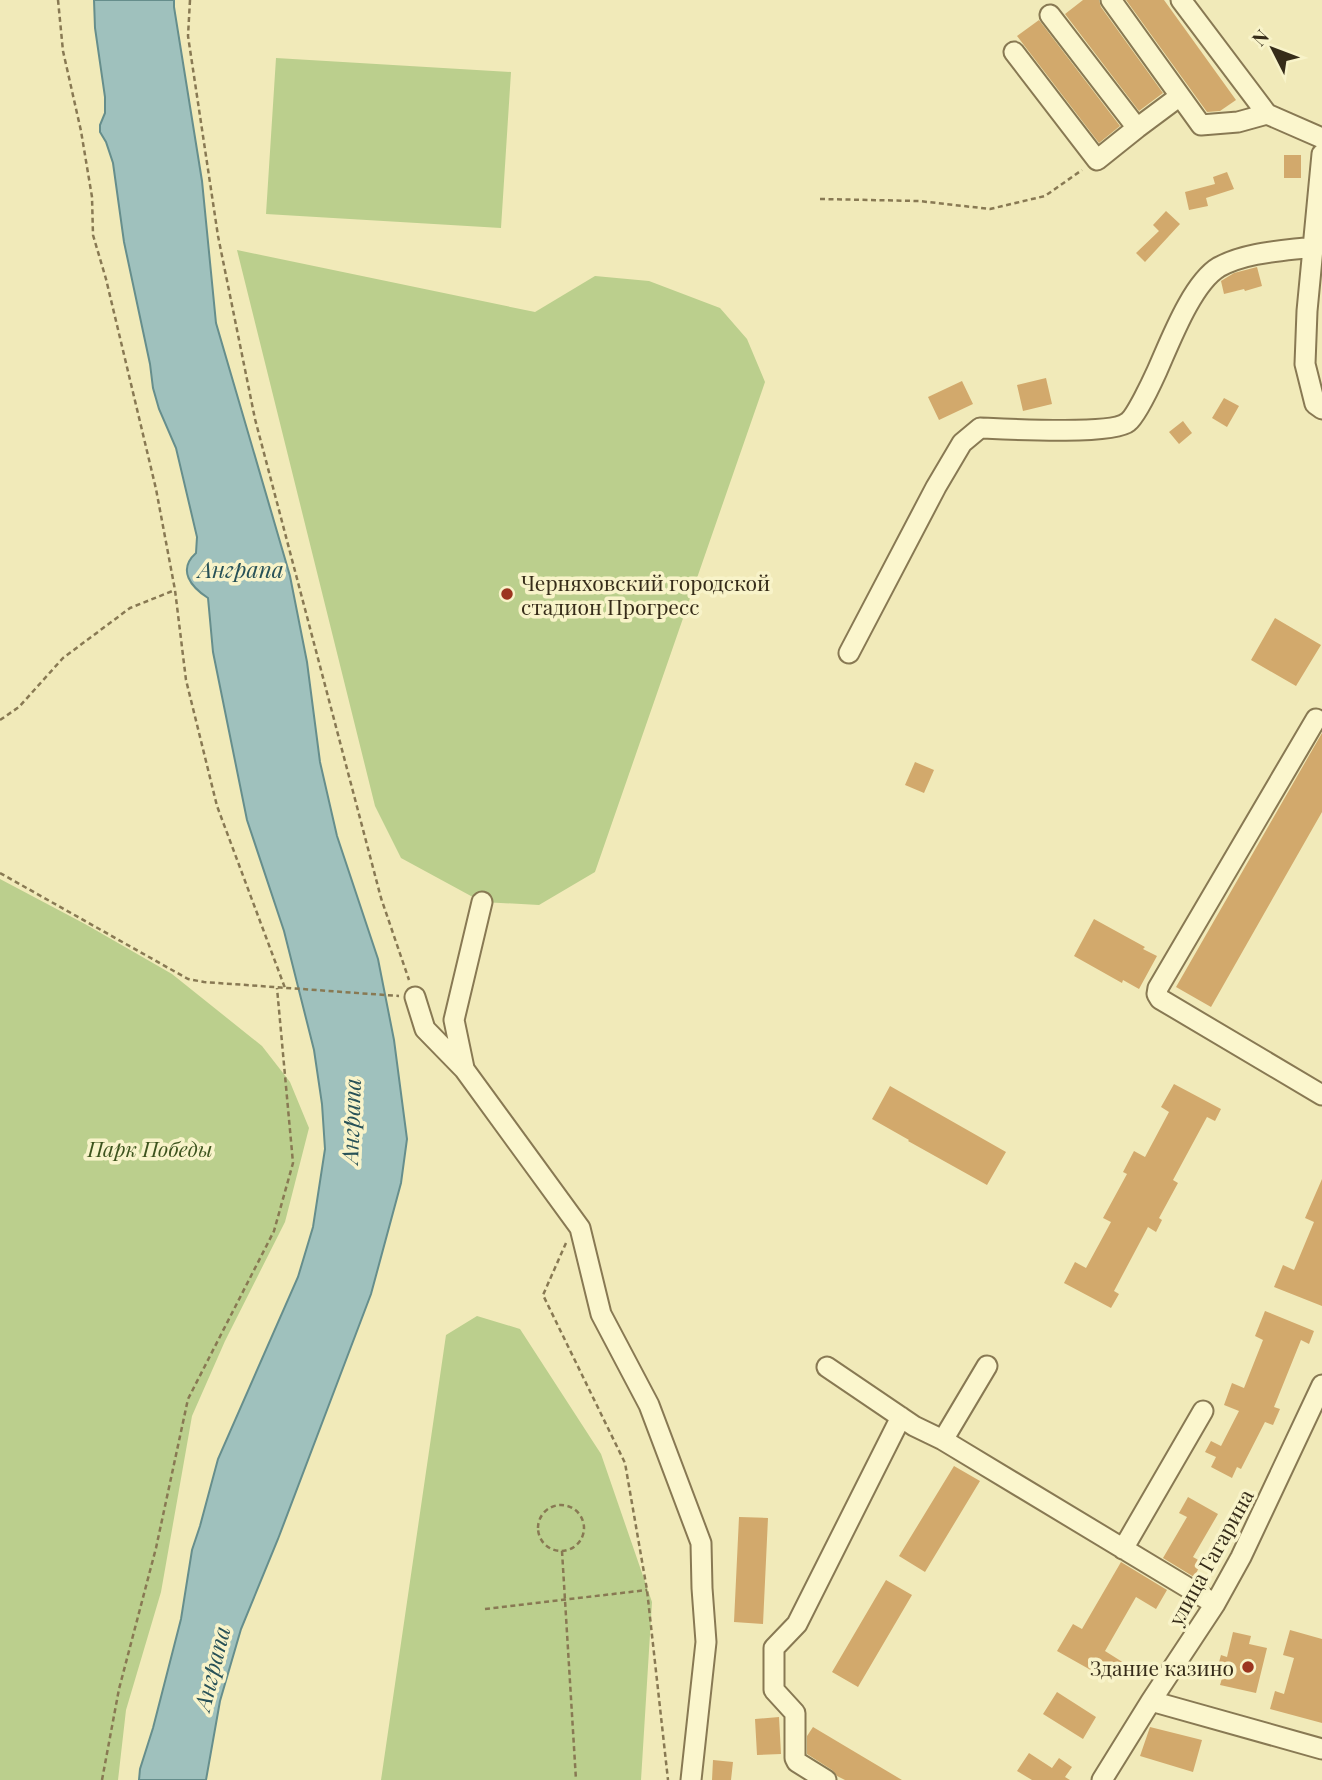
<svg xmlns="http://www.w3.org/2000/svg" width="1322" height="1780" font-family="'Playfair Display',serif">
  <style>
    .green { fill: #bbcf8d }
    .water { fill: #9fc1bd; stroke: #668e8c; stroke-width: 2 }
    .building { fill: #d2a96c }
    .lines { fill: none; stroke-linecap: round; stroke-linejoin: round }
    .minor-casing { stroke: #887953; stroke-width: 23 }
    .path { stroke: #887953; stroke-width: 2.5; stroke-dasharray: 5 3.5; stroke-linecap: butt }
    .minor { stroke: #fbf6cd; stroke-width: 19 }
    .poi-dot { fill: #9c351f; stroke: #f8f3c9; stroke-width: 2.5 }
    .labels { text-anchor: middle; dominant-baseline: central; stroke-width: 7; stroke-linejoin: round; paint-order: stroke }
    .poi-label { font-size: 21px; fill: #362c19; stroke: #f8f3c9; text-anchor: start }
    .park-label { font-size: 21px; font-style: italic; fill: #3d541e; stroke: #f8f3c9 }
    .street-label { font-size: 21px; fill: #362c19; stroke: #f8f3c9 }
    .water-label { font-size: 23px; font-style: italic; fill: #275157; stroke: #f8f3c9 }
  </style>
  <rect width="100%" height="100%" fill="#f1eab9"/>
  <path class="green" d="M276 58 511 72 501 228 266 214Z
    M237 250 535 312 595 276 649 281 720 308 747 339 765 382 595 872 539 905 482 902 401 858 375 806Z
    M0 879 85 924 172 974 262 1046 290 1082 309 1128 285 1222 225 1341 192 1416 161 1592 126 1710 118 1780H0Z
    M477 1316 520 1329 601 1454 652 1602 641 1780H381L446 1335Z"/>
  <path class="water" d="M94 0H174V7L202 181 216 323 290 576 307 662 320 762 337 836 378 959 394 1040 407 1139 401 1183 371 1294 278 1539 241 1629 220 1701 206 1780H139L140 1769 153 1728 181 1619 192 1550 200 1526 218 1459 298 1277 313 1227 325 1149 322 1104 314 1050 284 931 247 820 213 652 208 598C191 587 177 570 196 553L197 537 176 448 159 409 153 388 150 364 124 242 113 163 106 142 100 132V125L105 113V97L95 28Z"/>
  <path class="building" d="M1083 0H1099L1101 7 1163 93 1139 111 1065 14Z
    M1126 0H1164L1236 100 1220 111 1207 112Z
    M1039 20 1120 126 1099 143 1017 36Z
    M1284 155H1301V178H1284Z
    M1227 172 1234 189 1206 198 1208 206 1189 210 1185 192 1215 184 1213 177Z
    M1166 211 1180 224 1145 262 1136 253 1159 231 1153 225Z
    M1257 267 1262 286 1245 291 1244 289 1224 294 1221 281 1234 273Z
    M1046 378 1052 404 1023 411 1017 385Z
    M962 381 973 404 939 420 928 397Z
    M1224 398 1239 406 1227 427 1212 418Z
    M1183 421 1192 433 1179 444 1169 432Z
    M1275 618 1321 645 1296 686 1251 660Z
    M1322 733V812L1211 1007 1176 987Z
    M915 762 934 770 924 793 905 785Z
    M1094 919 1145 947 1143 949 1157 956 1139 989 1123 980 1122 983 1074 956Z
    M1174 1084 1221 1109 1215 1121 1207 1117 1173 1180 1178 1183 1159 1218 1162 1220 1156 1232 1148 1227 1114 1291 1119 1294 1111 1308 1064 1283 1075 1262 1086 1268 1111 1222 1103 1218 1127 1174 1123 1172 1134 1151 1145 1157 1169 1112 1161 1107Z
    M890 1086 1006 1152 987 1185 908 1141 909 1140 872 1119Z
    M1322 1179V1306L1274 1287 1283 1265 1294 1270 1314 1222 1305 1218Z
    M1265 1311 1314 1331 1309 1344 1301 1340 1274 1407 1280 1409 1273 1425 1265 1422 1241 1469 1237 1467 1232 1478 1211 1467 1216 1457 1205 1452 1211 1441 1221 1446 1239 1411 1224 1405 1232 1383 1244 1388 1263 1340 1255 1336Z
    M954 1466 980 1481 925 1572 899 1556Z
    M1188 1497 1218 1514 1193 1557 1202 1562 1194 1577 1163 1558 1187 1517 1179 1513Z
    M739 1517 768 1518 763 1624 734 1622Z
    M1121 1562 1167 1590 1156 1609 1136 1597 1105 1651 1124 1663 1112 1682 1057 1651 1073 1624 1082 1629Z
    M886 1580 912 1595 858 1687 832 1672Z
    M1290 1630 1322 1639V1723L1270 1709 1275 1691 1284 1694 1294 1658 1283 1655Z
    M1233 1632 1251 1636 1249 1644 1267 1648 1256 1693 1220 1685 1223 1675 1216 1673 1221 1655 1227 1657Z
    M1057 1692 1096 1717 1083 1739 1043 1714Z
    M779 1717 781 1754 757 1755 755 1719Z
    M813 1727 902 1780H845L837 1776 832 1770 807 1754V1736Z
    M1150 1727 1202 1740 1193 1772 1140 1756Z
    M1029 1753 1052 1768 1059 1758 1072 1767 1065 1777 1070 1780H1032L1017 1771Z
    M713 1760 733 1762 731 1780H712Z"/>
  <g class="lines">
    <defs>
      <path id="minor" d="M1111 0 1201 125 1238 122 1267 114
        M1181 0 1267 114 1322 138
        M1050 15 1137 128 1180 96
        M1014 52 1097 160 1137 128
        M1322 154 1307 311 1305 364 1315 404 1322 409
        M849 653 936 487 962 443 980 428C1005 429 1113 435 1128 422 1136 416 1152 382 1157 371 1170 342 1192 283 1219 267 1247 252 1282 251 1313 247
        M1316 719 1158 988 1157 994 1160 999 1322 1095
        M415 997 425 1029 464 1069 580 1228 601 1314 649 1405 701 1543 702 1588 706 1642 691 1780
        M464 1068 454 1020 482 902
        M987 1366 943 1440 1215 1604
        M827 1367 914 1426 943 1440
        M1123 1549 1203 1411
        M1151 1701 1322 1749
        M826 1780 797 1762 795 1758V1713L774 1690V1648L797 1624 901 1417
        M1102 1780 1151 1701 1215 1604 1241 1557 1322 1385"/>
    </defs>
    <use href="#minor" class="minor-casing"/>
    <path class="path" d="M58 0 63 51 81 131 92 197 93 235 106 279 156 489 175 590 186 680 217 806 285 988
      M190 0 188 36 218 236 255 419 381 898 409 980
      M820 199 919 201 990 209 1045 196 1082 170
      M0 720 19 707 63 658 130 608 175 590
      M0 873 188 979 204 982 399 996
      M566 1243 543 1295 625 1463 647 1590 668 1780
      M538 1528a23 23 0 1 1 46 0a23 23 0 1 1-46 0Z
      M562 1551 576 1780
      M485 1609 647 1590
      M102 1780 119 1689 156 1548 188 1399 274 1231 293 1163 277 988"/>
    <use href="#minor" class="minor"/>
  </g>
  <g class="poi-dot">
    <circle cx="507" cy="594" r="7"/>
    <circle cx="1248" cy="1667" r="7"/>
  </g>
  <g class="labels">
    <g class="poi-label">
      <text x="521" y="582">Черняховский городской<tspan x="521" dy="24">стадион Прогресс</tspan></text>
      <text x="1234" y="1667" text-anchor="end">Здание казино</text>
    </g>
    <g class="park-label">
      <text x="150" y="1148">Парк Победы</text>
    </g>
    <g class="street-label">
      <text transform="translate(1210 1557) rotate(-61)">улица Гагарина</text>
    </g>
    <g class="water-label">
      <text x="241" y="568">Анграпа</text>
      <text transform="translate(350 1121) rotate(-88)">Анграпа</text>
      <text transform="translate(211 1668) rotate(-76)">Анграпа</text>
    </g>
  </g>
  <g transform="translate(1273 49) rotate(312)" stroke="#f8f3c9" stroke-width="5" paint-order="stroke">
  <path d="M0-5L12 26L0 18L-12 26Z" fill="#362c19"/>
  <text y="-10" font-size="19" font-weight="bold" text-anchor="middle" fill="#362c19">N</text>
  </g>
</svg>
